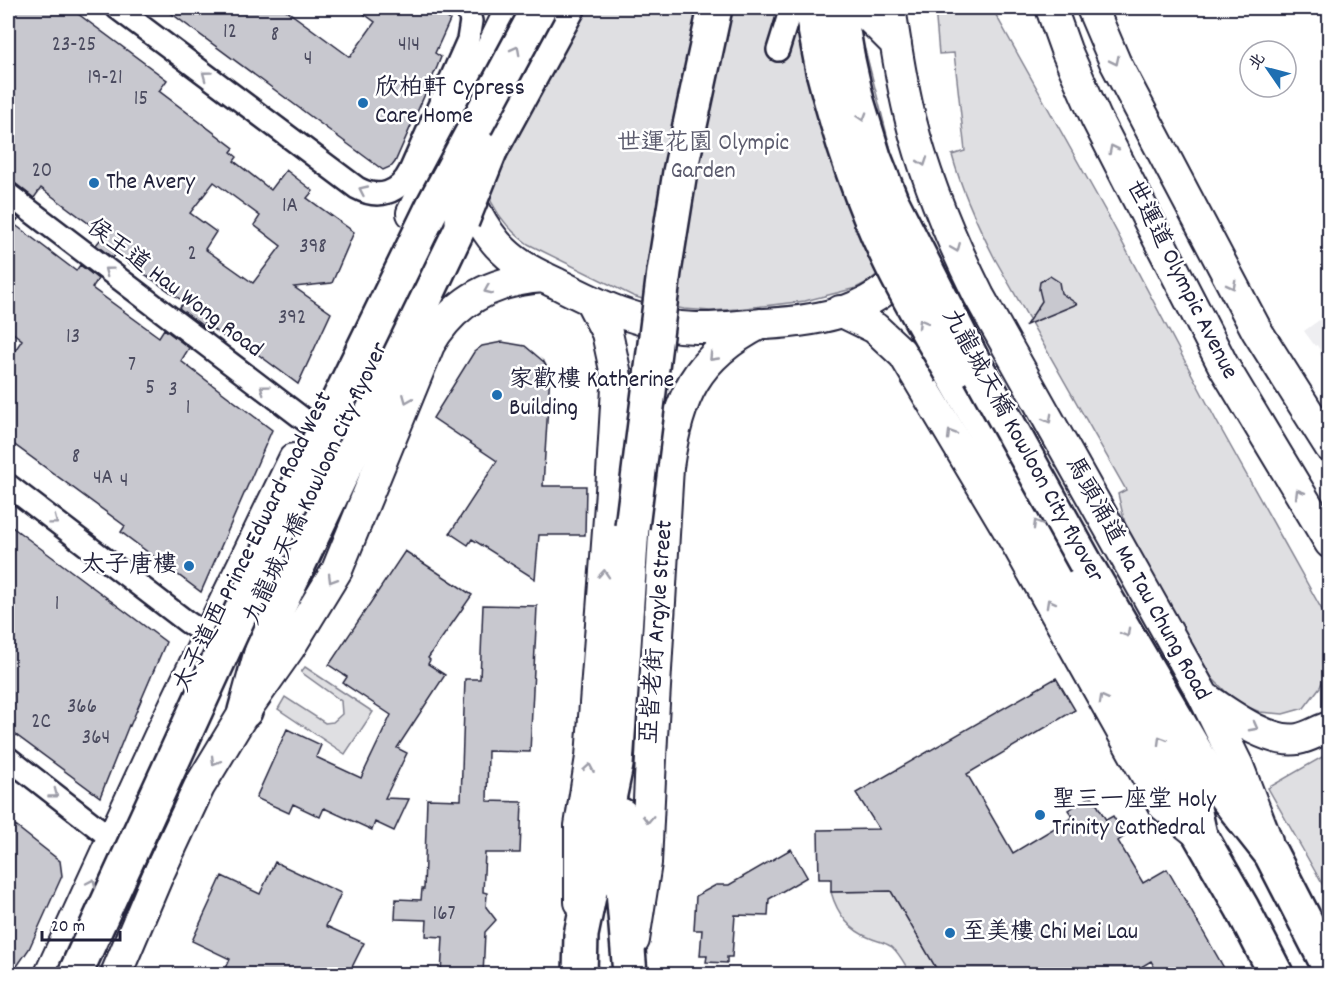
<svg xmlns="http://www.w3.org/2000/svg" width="1337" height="982" font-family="Dekko,'LXGW WenKai TC',sans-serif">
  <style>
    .built { fill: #eeeef1 }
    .green { fill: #dfdfe2; stroke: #80808e; stroke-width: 1.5 }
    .building { fill: #c8c8cf; stroke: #22223b; stroke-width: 1.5; fill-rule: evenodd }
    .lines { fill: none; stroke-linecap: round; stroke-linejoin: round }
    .street-casing { stroke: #22223b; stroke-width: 26 }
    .secondary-casing { stroke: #22223b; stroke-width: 34 }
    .primary-casing { stroke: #22223b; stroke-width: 38 }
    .street { stroke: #fff; stroke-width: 21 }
    .secondary { stroke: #fff; stroke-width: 30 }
    .primary { stroke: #fff; stroke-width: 33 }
    .primary-bridge-casing { stroke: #22223b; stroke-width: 38; stroke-linecap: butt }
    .primary-bridge { stroke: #fff; stroke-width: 33 }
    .oneway { stroke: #9c9ca7 }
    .poi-dot { fill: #1f6fb2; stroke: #fff; stroke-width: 2 }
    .labels { text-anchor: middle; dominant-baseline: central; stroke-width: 5; stroke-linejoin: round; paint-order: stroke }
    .number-label { font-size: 21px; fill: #4c4c60 }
    .poi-label { font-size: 24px; fill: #22223b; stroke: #fff; text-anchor: start }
    .park-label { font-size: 24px; fill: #5b5b6d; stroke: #fff }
    .street-label { font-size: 24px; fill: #22223b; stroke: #fff }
  </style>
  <rect width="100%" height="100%" fill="#fff"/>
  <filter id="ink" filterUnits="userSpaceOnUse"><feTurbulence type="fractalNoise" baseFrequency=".0167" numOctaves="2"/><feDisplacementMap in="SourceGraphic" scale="12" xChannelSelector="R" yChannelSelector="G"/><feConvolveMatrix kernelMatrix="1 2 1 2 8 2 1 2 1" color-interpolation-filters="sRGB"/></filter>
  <g filter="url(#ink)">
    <path class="built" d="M1329 313V367L1320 354 1321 352 1317 345 1315 346 1304 331Z"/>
    <path class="green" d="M545 8H830L861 40 866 53 904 201 881 271 869 281 856 288 805 301 737 309 711 311 684 309 658 304 633 296 528 244C508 230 495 213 486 190Z
      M935 8H992L1111 221 1217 422 1327 619 1329 629V665L1320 687 1304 708 1283 714 1260 712 1236 702 1212 678 1127 532 1118 494 1126 490 995 259C978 226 962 192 952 155L965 151 954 53 939 54Z
      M305 667 373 712 345 754 278 709 285 697 325 723 333 722 342 714 341 701 301 672Z
      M1329 753V896L1268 788Z
      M891 891 940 974H911C905 965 900 954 892 947 885 942 877 941 870 938 849 930 837 913 831 892Z"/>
    <path class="building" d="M8 8H70L167 80 159 91 234 148 231 152 237 157 234 161 271 190 286 170 313 191 307 198 354 232 332 283 294 287 331 313 298 384 228 332 224 337 204 323 203 326 179 308 184 302 116 254 113 258 96 245 104 235 41 188 34 198 16 184 8 182ZM214 182 260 216 254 225 281 246 253 283 205 249 216 232 190 213Z
      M164 8H283L350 57 375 22 356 8H433L450 20 435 53 441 57 437 67 395 162 392 166 383 170Z
      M8 210 19 218 14 224 76 271 80 265 98 279 92 288 159 337 164 329 189 348 181 361 272 430 201 592 121 532 125 526 8 440V361L22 340 8 329Z
      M1050 276 1059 282 1061 293 1077 304 1026 325 1042 301 1039 289 1040 282Z
      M502 342 525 346 544 362 550 373 543 486H586L585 535H539L535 579 472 539 468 545 450 533 497 461 433 418 474 352 482 346Z
      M8 524 166 642 130 726 129 725 100 797 8 729Z
      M405 551 472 595 428 658 430 660 428 664 445 675 397 748 407 753 385 798 409 799 394 831 375 822 372 830 324 808 320 817 293 804 289 813 256 798 287 729 321 745 316 757 361 778 391 715 343 683 347 677 329 665Z
      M483 605 537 606 530 752 488 751 487 801 522 802 520 853H485L483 892 487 893 486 907 496 920 485 932 483 975H441L443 937 426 936 427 920 395 919 396 899 421 900 422 889H424L427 799 461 800 465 679H480Z
      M1056 678 1075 710 967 774 1013 853 1073 817 1068 810 1092 796 1106 820 1113 816 1125 836 1118 841 1143 883 1167 869 1228 975H1159L1151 961 1128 975H940L891 891 831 892V879H819L818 830 879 829 856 793Z
      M8 820 60 861 62 876 29 949 11 975H8Z
      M791 849 807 877 769 899 768 916 735 915 732 957H727V963L706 962 707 956H700L702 930H694L696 896 716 885H729Z
      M275 862 341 893 326 926 364 943 348 975H223L230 959 192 941 222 876 260 894Z"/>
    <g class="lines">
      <defs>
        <path id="street" d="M117 8 357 188C379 200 399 193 410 171L468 40 471 21 467 8
          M778 50 791 8
          M8 194 310 424
          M8 485 187 622 208 636
          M8 758 112 839"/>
        <path id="secondary" d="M860 8 896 44
          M890 8C896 45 901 83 911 121 926 181 951 240 979 296L1204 697 1238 766 1267 841
          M1051 8 1066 50 1096 118 1223 365 1330 543
          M1092 8 1115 62 1257 331 1330 447
          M475 210C483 225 491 239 504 251 519 266 539 275 558 284 602 307 646 327 696 328 719 329 742 325 765 324 820 321 882 311 912 259
          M412 213 511 8
          M840 311 875 328 904 355 1019 548 1163 805 1200 835
          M1204 697C1228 713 1268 744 1298 739 1309 737 1319 730 1330 727
          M580 902V826L591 757 611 491 617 388 615 370 607 333 590 300
          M634 940 646 863 652 737 668 467C678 397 696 357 760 324
          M50 974 160 735 294 459
          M116 974 158 875 199 787 245 711 290 647 337 570 429 345C454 300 495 280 544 277"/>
        <path id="primary" d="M811 8 823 71
          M839 8 848 60
          M490 151 568 8
          M952 373 1190 790 1200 835 1242 908 1276 974
          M1090 571 1211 778 1271 854 1330 969
          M245 711 267 631 462 221
          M621 815V866L630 974
          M580 974 581 935 616 765 632 527"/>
      </defs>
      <use href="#street" class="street-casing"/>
      <use href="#secondary" class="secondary-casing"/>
      <use href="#primary" class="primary-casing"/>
      <use href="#street" class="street"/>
      <use href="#secondary" class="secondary"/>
      <use href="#primary" class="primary"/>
      <defs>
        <path id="primary-bridge" d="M848 60 857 101 874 157 891 200 972 359 1086 564
          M823 71C839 134 859 197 888 257 907 297 930 335 952 373
          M462 221 490 151
          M632 527 664 272 680 172 715 8
          M75 974 324 430 434 204 539 8"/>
      </defs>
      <use href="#primary-bridge" class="primary-bridge-casing"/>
      <use href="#primary-bridge" class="primary-bridge"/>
    </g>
    <defs><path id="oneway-chevron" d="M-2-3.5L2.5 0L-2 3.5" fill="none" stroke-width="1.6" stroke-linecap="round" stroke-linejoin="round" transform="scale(1.5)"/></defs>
    <g class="oneway">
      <use href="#oneway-chevron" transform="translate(516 50) rotate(-62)"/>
      <use href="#oneway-chevron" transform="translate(1115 61) rotate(64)"/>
      <use href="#oneway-chevron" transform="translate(206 75) rotate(-143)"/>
      <use href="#oneway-chevron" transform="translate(862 117) rotate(73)"/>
      <use href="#oneway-chevron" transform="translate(1113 149) rotate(-117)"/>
      <use href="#oneway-chevron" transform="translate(923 162) rotate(71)"/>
      <use href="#oneway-chevron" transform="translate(363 190) rotate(-155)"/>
      <use href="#oneway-chevron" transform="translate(956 248) rotate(68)"/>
      <use href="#oneway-chevron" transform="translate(108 271) rotate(-143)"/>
      <use href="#oneway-chevron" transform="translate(1232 285) rotate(62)"/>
      <use href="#oneway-chevron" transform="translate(488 290) rotate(157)"/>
      <use href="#oneway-chevron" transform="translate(922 323) rotate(-120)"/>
      <use href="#oneway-chevron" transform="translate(713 357) rotate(134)"/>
      <use href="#oneway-chevron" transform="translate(264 389) rotate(-143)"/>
      <use href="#oneway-chevron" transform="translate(407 399) rotate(112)"/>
      <use href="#oneway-chevron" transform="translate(1048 419) rotate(61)"/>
      <use href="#oneway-chevron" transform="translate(951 434) rotate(-121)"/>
      <use href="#oneway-chevron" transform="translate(1299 493) rotate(-121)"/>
      <use href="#oneway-chevron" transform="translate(54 521) rotate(37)"/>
      <use href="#oneway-chevron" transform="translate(1037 524) rotate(-120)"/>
      <use href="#oneway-chevron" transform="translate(604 574) rotate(-86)"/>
      <use href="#oneway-chevron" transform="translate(332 579) rotate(121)"/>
      <use href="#oneway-chevron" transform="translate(1050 603) rotate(-119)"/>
      <use href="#oneway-chevron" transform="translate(1126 633) rotate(60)"/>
      <use href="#oneway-chevron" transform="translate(1103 699) rotate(-119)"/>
      <use href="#oneway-chevron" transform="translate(1254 727) rotate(28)"/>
      <use href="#oneway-chevron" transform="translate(1161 740) rotate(-120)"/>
      <use href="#oneway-chevron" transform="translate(215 761) rotate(121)"/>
      <use href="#oneway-chevron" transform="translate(589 768) rotate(-80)"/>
      <use href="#oneway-chevron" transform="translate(54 794) rotate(37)"/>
      <use href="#oneway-chevron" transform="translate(648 819) rotate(92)"/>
      <use href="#oneway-chevron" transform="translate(92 883) rotate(-65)"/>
    </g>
  </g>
  <g class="poi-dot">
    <circle cx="363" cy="103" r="6"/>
    <circle cx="94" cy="183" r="6"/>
    <circle cx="497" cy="395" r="6"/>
    <circle cx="189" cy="566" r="6"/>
    <circle cx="1040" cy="815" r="6"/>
    <circle cx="950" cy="933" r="6"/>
  </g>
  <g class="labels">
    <g class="number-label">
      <text x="230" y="33">12</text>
      <text x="275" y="36">8</text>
      <text x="74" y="46">23-25</text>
      <text x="409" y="46">414</text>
      <text x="308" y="60">4</text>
      <text x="105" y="79">19-21</text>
      <text x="141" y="100">15</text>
      <text x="42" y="172">20</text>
      <text x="290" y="207">1A</text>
      <text x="313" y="248">398</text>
      <text x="192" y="255">2</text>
      <text x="292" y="319">392</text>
      <text x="73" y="338">13</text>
      <text x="132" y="366">7</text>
      <text x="150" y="389">5</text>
      <text x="173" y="391">3</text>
      <text x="188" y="409">1</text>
      <text x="76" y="458">8</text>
      <text x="103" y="479">4A</text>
      <text x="124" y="482">4</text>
      <text x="57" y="605">1</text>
      <text x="82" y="708">366</text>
      <text x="41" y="723">2C</text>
      <text x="96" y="739">364</text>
      <text x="444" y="915">167</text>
    </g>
    <g class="poi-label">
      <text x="375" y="89">欣柏軒 Cypress<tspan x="375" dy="28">Care Home</tspan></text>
      <text x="106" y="183">The Avery</text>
      <text x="509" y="381">家歡樓 Katherine<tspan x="509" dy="28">Building</tspan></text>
      <text x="177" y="566" text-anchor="end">太子唐樓</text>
      <text x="1052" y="801">聖三一座堂 Holy<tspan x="1052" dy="28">Trinity Cathedral</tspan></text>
      <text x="962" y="933">至美樓 Chi Mei Lau</text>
    </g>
    <g class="park-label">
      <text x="703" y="144">世運花園 Olympic<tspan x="703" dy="28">Garden</tspan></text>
    </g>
    <g class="street-label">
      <text transform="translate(1181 280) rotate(63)">世運道 Olympic Avenue</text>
      <text transform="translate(174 289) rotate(37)">侯王道 Hau Wong Road</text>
      <text transform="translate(1022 446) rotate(61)">九龍城天橋 Kowloon City flyover</text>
      <text transform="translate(317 484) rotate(-65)">九龍城天橋 Kowloon City flyover</text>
      <text transform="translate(254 542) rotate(-64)">太子道西 Prince Edward Road West</text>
      <text transform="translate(1137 579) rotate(61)">馬頭涌道 Ma Tau Chung Road</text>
      <text transform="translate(658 632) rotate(-86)">亞皆老街 Argyle Street</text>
    </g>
  </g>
  <rect width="1337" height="982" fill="none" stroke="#fff" stroke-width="30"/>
  <rect x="15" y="15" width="1307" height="952" fill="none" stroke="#22223b" stroke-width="2" filter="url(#ink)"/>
  <g transform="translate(1268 69) rotate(305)"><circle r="28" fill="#ffffff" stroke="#a7a7b1" stroke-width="1.5"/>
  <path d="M0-4.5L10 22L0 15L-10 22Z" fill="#1f6fb2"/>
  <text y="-9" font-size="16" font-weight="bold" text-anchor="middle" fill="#22223b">北</text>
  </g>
  <path d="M42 931v9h78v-9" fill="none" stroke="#22223b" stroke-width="3"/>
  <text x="51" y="931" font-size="18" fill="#22223b" stroke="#ffffff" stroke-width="4.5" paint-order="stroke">20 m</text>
</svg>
